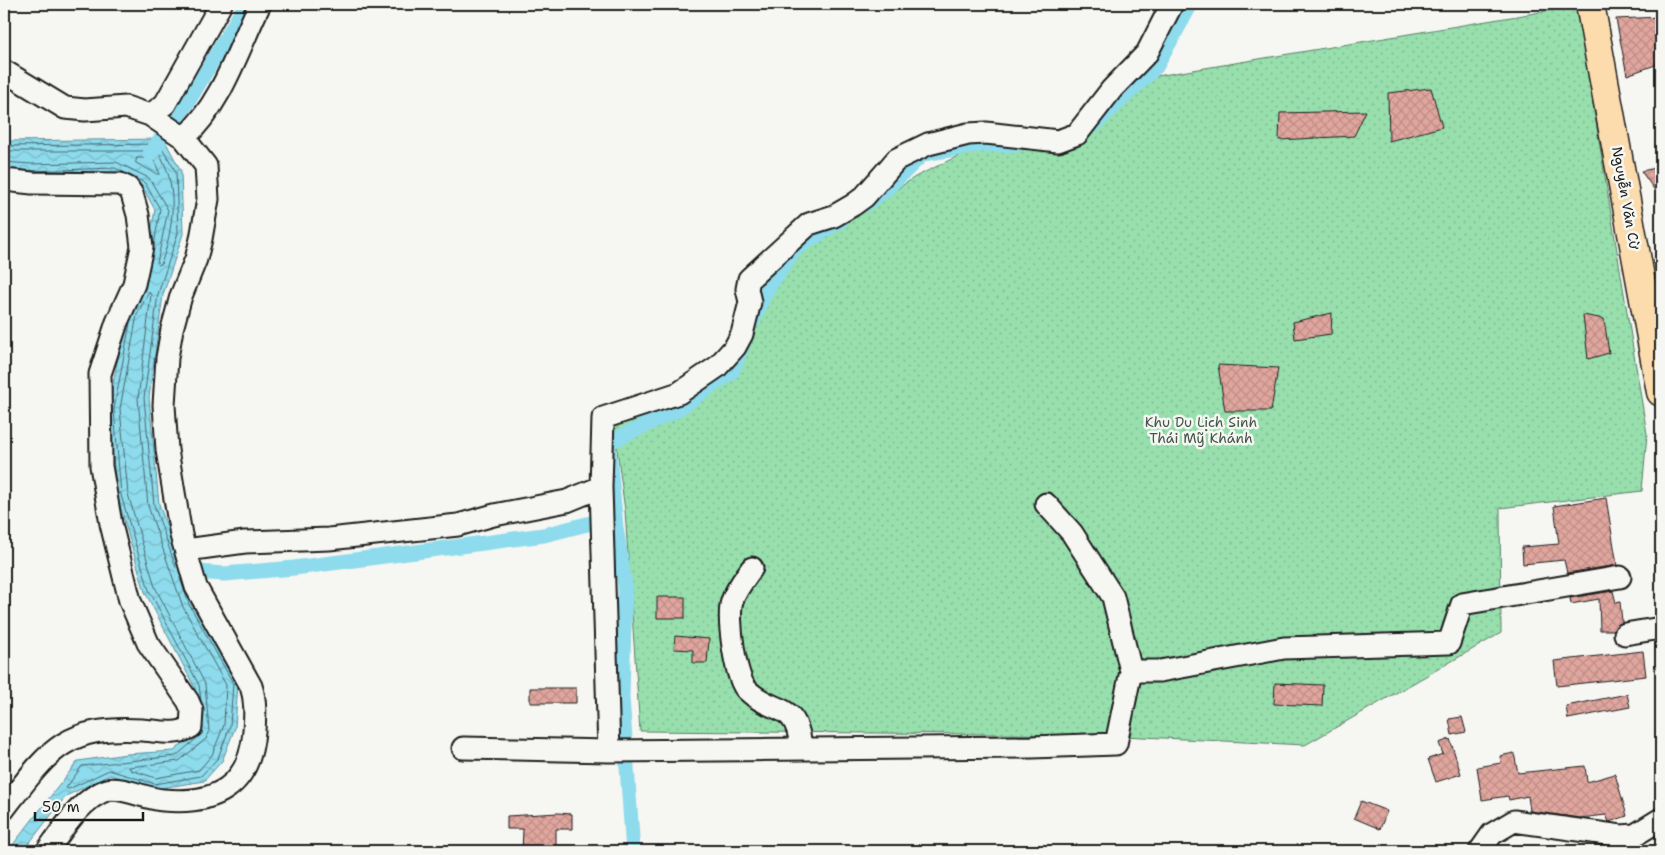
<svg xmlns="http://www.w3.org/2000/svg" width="1665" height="855" font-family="'Shantell Sans',sans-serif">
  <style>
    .grass { fill: url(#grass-dots); stroke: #5a7e64 }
    .water { fill: url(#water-waves); stroke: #608f99 }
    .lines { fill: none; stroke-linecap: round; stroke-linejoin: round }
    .shore { stroke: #49686f; stroke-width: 1 }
    .stream { stroke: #608f99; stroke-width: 4.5 }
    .canal { stroke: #8ddbec; stroke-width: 15 }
    .building { fill: url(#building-cross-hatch); stroke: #1c1c1c }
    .minor-casing { stroke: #1c1c1c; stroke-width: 25 }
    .major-casing { stroke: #1c1c1c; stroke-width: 31 }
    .minor { stroke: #f6f6f2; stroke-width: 21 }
    .major { stroke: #fcdcac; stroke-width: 28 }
    .labels { text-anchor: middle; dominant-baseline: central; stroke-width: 5; stroke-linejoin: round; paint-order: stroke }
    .street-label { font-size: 14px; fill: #1c1c1c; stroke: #f6f6f2 }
    .park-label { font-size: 14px; fill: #415648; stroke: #f6f6f2 }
  </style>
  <defs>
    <pattern id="grass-dots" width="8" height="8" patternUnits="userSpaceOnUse" patternTransform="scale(1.25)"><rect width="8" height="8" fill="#97dfad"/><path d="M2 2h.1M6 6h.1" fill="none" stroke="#82bf94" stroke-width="1.8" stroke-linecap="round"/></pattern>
    <pattern id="water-waves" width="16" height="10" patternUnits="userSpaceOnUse" patternTransform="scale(1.25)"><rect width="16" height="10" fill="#8ddbec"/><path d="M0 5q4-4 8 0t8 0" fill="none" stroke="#79bbca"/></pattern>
    <pattern id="building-cross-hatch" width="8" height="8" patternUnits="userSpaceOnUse" patternTransform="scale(1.25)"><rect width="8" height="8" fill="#e0a69e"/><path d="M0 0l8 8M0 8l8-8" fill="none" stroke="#c08e88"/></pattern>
  </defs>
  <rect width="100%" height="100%" fill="#f6f6f2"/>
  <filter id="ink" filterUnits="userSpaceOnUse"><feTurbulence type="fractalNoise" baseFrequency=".02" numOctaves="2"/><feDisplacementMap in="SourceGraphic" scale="10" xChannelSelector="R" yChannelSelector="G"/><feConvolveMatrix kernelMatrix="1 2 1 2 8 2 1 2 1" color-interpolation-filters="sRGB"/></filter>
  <g filter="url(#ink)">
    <path class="grass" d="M1577 6 1647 434 1642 491 1500 508 1501 633 1305 745 1102 735 640 731 625 511 614 426 735 375 781 267 915 177 966 152 1076 147 1145 78Z"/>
    <path class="water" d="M4 138 9 141 164 139 181 171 183 234 163 295 149 398 159 504 194 603 238 682 235 728 222 761 204 781 155 789 110 775 66 796 23 851H8L78 761 127 754 174 751 198 730 195 688 145 592 117 496 108 409 127 312 143 273 155 210 142 186 113 173 31 176 4 173Z"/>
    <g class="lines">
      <path class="shore" d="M4 144 9 146 160 144 176 172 178 233 158 294 144 398 154 505 189 604 233 683 230 726 218 758 201 776 155 784 109 770 69 789 66 788 82 766 176 756 202 734 203 726
        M4 151H158C179 185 174 228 161 264L158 265 157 263 168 210 149 178 116 162 31 164 4 162
        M137 158H153L160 174H157L136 163Z
        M4 168 31 171 115 168 145 183 160 209 154 245
        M149 292 151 295 138 399 148 506 183 607 226 685 224 725 212 755 199 770 156 778 131 770 129 767 179 761 206 739 209 730 205 684 155 587 128 494 120 409 137 315Z
        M130 323 114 409 121 495 149 590 199 685 201 701"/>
      <path class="stream" d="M1659 851 1661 850"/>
      <path class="canal" d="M1093 126 1156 67 1191 4
        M150 154 188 102 246 4
        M864 205 885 191 923 154 980 145H1016
        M753 321 765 293 794 250 843 219
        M616 527 608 443 675 411 732 372 744 342
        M183 571 224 574 294 568 544 535 595 522 616 527 625 585 622 697 633 851"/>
    </g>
    <path class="building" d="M1661 17V63L1627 75 1616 19Z
      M1431 88 1442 127 1389 141 1388 93Z
      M1366 111 1354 136 1279 140 1280 113Z
      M1661 167V199L1641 171Z
      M1332 313 1331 334 1295 339 1293 322Z
      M1583 315 1604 319 1609 353 1588 359Z
      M1218 365 1278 368 1271 411H1225Z
      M1606 498 1617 565 1567 573 1564 560 1523 564 1522 547 1559 544 1554 506Z
      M1613 591 1616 603 1620 602 1622 622 1613 630H1600L1599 599 1571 604 1570 598Z
      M657 597H685V618H657Z
      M675 636 709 639 707 663H693V650L674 649Z
      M1643 651 1646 676 1557 686 1554 661Z
      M1275 683 1323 685 1322 706 1274 704Z
      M530 688H576V703H530Z
      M1627 694 1630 707 1568 719 1566 706Z
      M1462 717 1466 732 1452 735 1449 719Z
      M1450 739 1461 774 1436 782 1428 759 1443 754 1439 743Z
      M1514 753 1518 773 1585 766 1587 782 1615 774 1627 816 1609 822 1606 815 1580 818 1530 811 1528 796 1509 800 1508 796 1482 800 1477 767 1501 763 1500 756Z
      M1361 801 1387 811 1380 829 1354 818Z
      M558 813 572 814V829H556V851H522L523 829H507V816Z"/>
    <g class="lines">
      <defs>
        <path id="minor" d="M4 71 65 108 85 110 126 107 150 115 184 138 206 166 208 199 201 239 196 259 181 296 172 329 167 358 164 405 167 450 181 535 196 587 251 686C256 701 255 715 254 731 250 786 216 805 163 800 146 799 121 786 107 790 81 798 62 831 47 851
          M150 115 165 104 221 4
          M184 138C222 104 238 49 260 4
          M4 180 32 183 120 184 128 188 132 194 138 215 142 247 134 284 117 322 100 374 101 466 111 524 130 601 148 643 188 701 192 710 191 727C177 736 158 731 142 730 64 725 48 752 4 809
          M601 487 609 751
          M186 550 245 542 329 539 458 525 494 515 567 501 601 487 603 418 679 393 717 367 735 347 742 334 750 302 747 289 749 279 809 224 834 216 853 205 864 197 897 159 928 144 968 134 986 133 1058 141 1077 134 1112 89 1147 53 1172 4
          M752 568C745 578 736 589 732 601 727 617 735 679 747 690 774 716 796 699 801 747
          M1625 634 1661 628
          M1131 671H1160L1284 648 1449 643 1462 604 1620 577
          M463 748 609 751 1032 747 1116 744 1131 671 1113 597 1072 533 1046 504
          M1480 851 1492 834 1514 821 1621 836 1635 835 1661 819"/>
        <path id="major" d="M1590 4 1661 392"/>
      </defs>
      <use href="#minor" class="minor-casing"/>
      <use href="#major" class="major-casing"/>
      <use href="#minor" class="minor"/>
      <use href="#major" class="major"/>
    </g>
  </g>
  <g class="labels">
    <g class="street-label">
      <text transform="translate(1626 198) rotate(80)">Nguyễn Văn Cừ</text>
    </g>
    <g class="park-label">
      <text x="1201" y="422">Khu Du Lịch Sinh<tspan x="1201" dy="16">Thái Mỹ Khánh</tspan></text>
    </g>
  </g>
  <rect width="1665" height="855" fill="none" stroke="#f6f6f2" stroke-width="20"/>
  <rect x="10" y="10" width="1645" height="835" fill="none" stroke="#1c1c1c" stroke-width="2" filter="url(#ink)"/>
  <path d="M35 812v8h108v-8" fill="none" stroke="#1c1c1c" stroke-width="2.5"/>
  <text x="42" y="812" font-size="15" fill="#1c1c1c" stroke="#f6f6f2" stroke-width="4" paint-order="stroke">50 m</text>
</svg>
